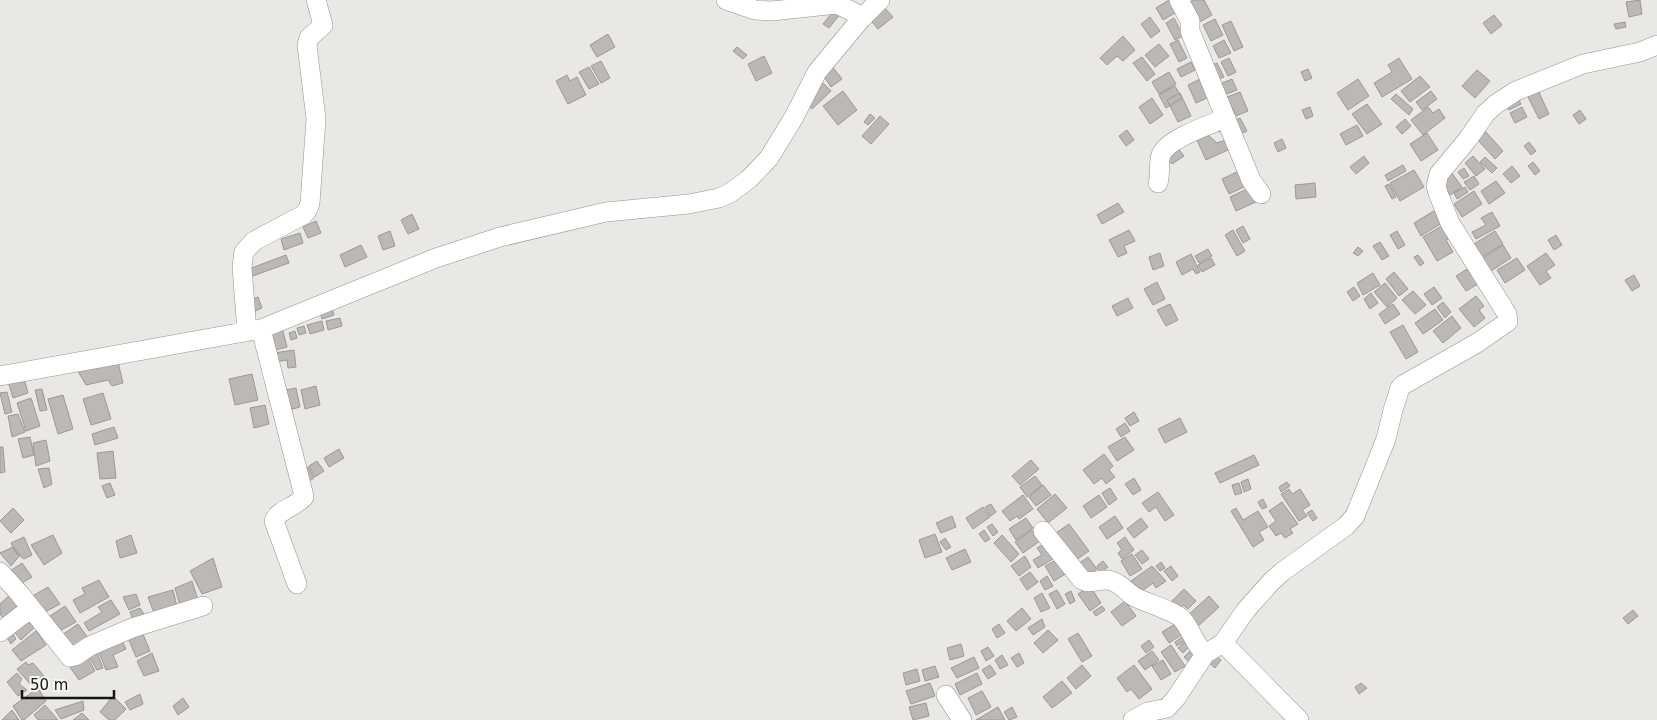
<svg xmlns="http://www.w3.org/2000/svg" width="1657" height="720" font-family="'DejaVu Sans',sans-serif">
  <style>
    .building { fill: #bcb8b6; stroke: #9b9895 }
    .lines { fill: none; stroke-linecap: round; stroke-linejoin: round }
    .minor-casing { stroke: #93928e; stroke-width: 20 }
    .minor { stroke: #fff; stroke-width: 19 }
  </style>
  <rect width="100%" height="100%" fill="#eae8e4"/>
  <path class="building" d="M1169 0H1173L1180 10 1163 20 1156 8Z
    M1194 0H1204L1212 15 1196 24 1186 4Z
    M1640 0 1642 14 1629 17 1626 2Z
    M882 5 893 17 878 29 868 17Z
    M836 8 841 13 829 28 823 24Z
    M1494 15 1502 25 1491 34 1483 23Z
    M1150 17 1160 31 1151 38 1141 24Z
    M1174 18 1183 36 1175 40 1166 23Z
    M1215 19 1223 35 1211 41 1203 25Z
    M1231 21 1243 47 1234 51 1222 25Z
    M1625 22 1626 27 1616 29 1614 24Z
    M608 34 615 47 597 57 590 45Z
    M1123 36 1135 50 1123 61 1117 56 1107 65 1100 58Z
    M1178 40 1187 58 1179 62 1170 44Z
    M1224 40 1231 53 1219 58 1213 46Z
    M1159 44 1169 56 1155 67 1145 55Z
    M737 47 747 55 743 59 733 51Z
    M764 56 772 73 756 81 748 64Z
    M1142 57 1155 74 1147 81 1133 63Z
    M1229 58 1236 72 1228 76 1221 62Z
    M1399 58 1412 79 1382 97 1374 83 1392 72 1388 65Z
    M601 61 610 78 601 83 591 66Z
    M1191 62 1195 70 1181 77 1177 69Z
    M1217 63 1224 77 1215 81 1208 67Z
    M831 65 842 79 831 87 821 72Z
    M589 67 599 84 589 89 579 72Z
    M1308 69 1312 78 1305 81 1301 72Z
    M1477 70 1490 81 1475 98 1462 86Z
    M1169 72 1176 84 1159 94 1152 82Z
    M567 75 570 81 577 77 586 95 568 104 556 81Z
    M1420 76 1430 87 1410 102 1401 91Z
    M819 79 831 91 812 109 805 102Z
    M1200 79 1209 97 1196 103 1188 85Z
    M1232 79 1237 90 1221 96 1217 85Z
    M1358 79 1369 96 1348 110 1337 93Z
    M1175 86 1182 98 1166 108 1159 95Z
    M1537 88 1549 114 1539 119 1526 93Z
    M843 91 857 110 838 125 823 106Z
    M1431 91 1437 99 1422 110 1416 102Z
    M1240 92 1248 111 1236 116 1232 107 1226 109 1222 99Z
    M1180 93 1191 116 1178 122 1167 100Z
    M1396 94 1413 109 1409 115 1391 99Z
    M1516 94 1521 104 1509 110 1504 100Z
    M1152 98 1163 115 1150 124 1139 107Z
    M1367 104 1382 124 1367 134 1352 114Z
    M1310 107 1313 116 1306 119 1302 110Z
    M1428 107 1433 113 1439 109 1445 118 1423 135 1411 120Z
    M1522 107 1527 117 1515 123 1510 113Z
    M1580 110 1586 119 1579 124 1573 115Z
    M870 114 875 118 868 125 864 122Z
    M880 116 889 124 871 144 862 136Z
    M1240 118 1247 131 1237 136 1231 122Z
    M1405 119 1411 126 1402 134 1396 127Z
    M1357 125 1363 136 1346 145 1340 134Z
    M1127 130 1134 140 1126 146 1119 136Z
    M1485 131 1503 151 1495 159 1476 138Z
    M1427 133 1438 150 1421 161 1410 144Z
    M1208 135 1217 143 1225 140 1230 149 1206 160 1197 140Z
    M1282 139 1286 148 1278 152 1274 143Z
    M1529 142 1536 151 1531 155 1524 146Z
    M1177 147 1184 156 1172 164 1165 155Z
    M1364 156 1369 163 1356 174 1350 167Z
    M1473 156 1485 169 1476 176 1465 163Z
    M1485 157 1497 168 1492 173 1480 162Z
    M1533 162 1540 171 1535 175 1528 166Z
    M1403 165 1406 171 1388 181 1385 175Z
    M1512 166 1520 176 1511 183 1503 174Z
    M1464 168 1469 176 1463 179 1458 172Z
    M1241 170 1248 185 1229 194 1222 179Z
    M1414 170 1424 187 1400 201 1390 183Z
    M1451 172 1462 187 1450 195 1440 180Z
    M1474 176 1479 184 1470 190 1464 182Z
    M1496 181 1505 193 1489 204 1481 191Z
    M1315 183 1316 197 1296 199 1295 185Z
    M1389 184 1396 197 1392 199 1385 186Z
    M1251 187 1258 201 1236 211 1230 197Z
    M1465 187 1468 192 1457 199 1454 193Z
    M1474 191 1482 204 1462 217 1454 204Z
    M1118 203 1124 212 1102 224 1097 215Z
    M1437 209 1445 221 1421 236 1414 223Z
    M1492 212 1500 226 1476 239 1472 232 1486 225 1481 218Z
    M412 214 419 229 408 234 401 220Z
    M316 221 321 233 308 238 303 227Z
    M1445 224 1452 237 1446 240 1453 252 1437 261 1423 237Z
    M1243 226 1250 239 1243 243 1236 230Z
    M1129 230 1135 241 1124 246 1127 253 1118 257 1109 240Z
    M1233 230 1245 251 1237 256 1225 235Z
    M390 231 395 246 383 250 378 236Z
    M1397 231 1405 245 1398 249 1390 235Z
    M1495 231 1503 244 1482 257 1474 244Z
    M300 233 303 243 284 250 281 239Z
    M1556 235 1562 245 1554 250 1548 240Z
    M1380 242 1389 256 1382 260 1373 246Z
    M361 245 367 257 345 267 340 255Z
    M1503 245 1511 258 1491 271 1483 258Z
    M1358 247 1363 251 1358 256 1353 253Z
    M1208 249 1212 256 1199 263 1195 256Z
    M1160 253 1164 266 1153 270 1149 257Z
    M1546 253 1555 265 1546 271 1551 278 1540 285 1527 266Z
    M1191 254 1200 272 1196 274 1193 269 1182 275 1176 262Z
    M286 255 289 263 250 277 249 269Z
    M1418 255 1424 263 1420 266 1414 257Z
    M1211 258 1215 265 1202 272 1198 265Z
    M1517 258 1525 270 1505 283 1497 270Z
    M1467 269 1478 284 1466 291 1456 276Z
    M1394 272 1408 289 1399 296 1386 279Z
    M1373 273 1380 285 1363 295 1357 283Z
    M1634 275 1640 286 1632 291 1625 280Z
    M1157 282 1165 299 1153 305 1144 289Z
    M1385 283 1397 298 1387 307 1374 292Z
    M1354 287 1360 296 1353 301 1347 292Z
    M1434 287 1442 298 1432 305 1424 294Z
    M1413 291 1426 305 1415 314 1402 300Z
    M1371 293 1378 303 1370 309 1364 299Z
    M1476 296 1484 306 1479 310 1485 318 1474 327 1459 309Z
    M258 297 262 308 253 312 248 301Z
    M1128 298 1133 308 1117 316 1112 306Z
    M1443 302 1451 312 1445 318 1437 307Z
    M331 304 334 315 322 319 319 308Z
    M1170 304 1178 320 1166 326 1157 310Z
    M1393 304 1400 314 1385 324 1379 314Z
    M1435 309 1443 320 1423 334 1415 323Z
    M1452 316 1461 328 1443 343 1433 331Z
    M340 318 342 326 328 330 326 321Z
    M322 321 324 330 310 334 307 325Z
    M281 324 287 347 271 351 267 334Z
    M1403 325 1418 352 1406 359 1390 332Z
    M304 326 306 333 299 335 297 328Z
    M295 331 297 338 291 340 289 333Z
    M294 350 296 367 288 368 287 360 276 362 274 353Z
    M117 358 123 383 112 386 108 380 86 385 76 368Z
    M23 374 28 393 13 398 7 378Z
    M252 374 258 400 235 405 229 379Z
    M316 386 320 405 305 409 301 390Z
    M296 388 300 407 285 411 281 391Z
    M42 389 47 410 40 411 35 390Z
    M7 392 12 412 5 414 0 393Z
    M103 393 111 419 91 425 83 399Z
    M63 395 73 429 58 434 48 399Z
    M31 398 40 426 26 431 17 403Z
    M265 405 269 424 254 428 250 408Z
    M1134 412 1139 421 1130 426 1125 418Z
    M18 414 25 432 12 437 8 416Z
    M1180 418 1187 432 1165 443 1158 429Z
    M1125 423 1130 431 1121 437 1116 429Z
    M114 427 118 438 95 445 92 434Z
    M30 437 34 455 23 458 18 439Z
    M1125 437 1134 450 1117 461 1108 447Z
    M46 440 50 461 36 466 33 443Z
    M0 447H3L5 472 0 473Z
    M339 449 344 458 329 467 324 458Z
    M113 451 116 478 100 479 97 453Z
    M1104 454 1113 466 1109 470 1115 477 1106 484 1102 478 1094 484 1083 470Z
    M1254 455 1259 465 1220 483 1215 473Z
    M1031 460 1039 469 1020 485 1012 476Z
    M317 461 324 471 315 477 309 466Z
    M308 467 314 478 306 483 299 473Z
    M49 468 52 484 44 488 38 469Z
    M1035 476 1042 485 1027 497 1020 487Z
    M1134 478 1141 490 1133 495 1125 484Z
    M1248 479 1251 489 1244 492 1241 482Z
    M1287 482 1290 486 1281 492 1279 487Z
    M110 483 115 495 107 498 102 486Z
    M1239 483 1242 493 1235 495 1232 485Z
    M1043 485 1051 495 1036 506 1029 497Z
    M1110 488 1117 499 1109 505 1102 493Z
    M1289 489 1292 494 1300 489 1310 505 1302 510 1307 516 1299 521 1281 494Z
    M1158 492 1174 515 1165 521 1156 507 1149 512 1142 503Z
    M1055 494 1067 508 1048 523 1037 509Z
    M1023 495 1033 509 1019 519 1017 516 1010 521 1002 511Z
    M1099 495 1107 507 1091 518 1083 506Z
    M1263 499 1267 507 1262 509 1258 502Z
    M1282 502 1298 524 1290 529 1293 533 1285 538 1281 533 1276 536 1269 526 1276 521 1269 511Z
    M991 504 996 512 991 516 985 507Z
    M983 507 990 517 973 529 966 518Z
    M13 508 24 520 11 533 0 521Z
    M1236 508 1243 520 1258 511 1268 527 1259 532 1264 540 1253 547 1231 511Z
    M1312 510 1317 518 1313 521 1307 513Z
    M952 516 956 527 941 533 936 523Z
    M1115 516 1123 528 1107 539 1099 527Z
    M1026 518 1033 528 1016 540 1009 529Z
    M1141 518 1148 527 1134 538 1127 529Z
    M992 524 998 532 993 536 987 527Z
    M1069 524 1089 551 1076 560 1056 533Z
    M984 530 990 539 985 542 979 534Z
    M1032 530 1040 541 1023 553 1015 542Z
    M935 534 942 552 925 558 919 540Z
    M53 535 62 553 44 565 31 545Z
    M131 535 137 553 120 558 116 541Z
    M1002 535 1019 554 1011 562 994 543Z
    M24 537 32 555 24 559 16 553 11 543Z
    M1125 537 1134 550 1122 559 1118 553 1122 550 1117 543Z
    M945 538 951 547 946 550 940 542Z
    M1047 542 1056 557 1038 568 1033 560 1042 555 1037 548Z
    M13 547 20 555 11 566 0 553Z
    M965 549 971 562 952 570 946 558Z
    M1142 550 1149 559 1142 564 1135 555Z
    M1132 554 1142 569 1130 576 1121 561Z
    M1025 556 1031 567 1019 576 1011 566Z
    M1088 557 1097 569 1084 578 1075 566Z
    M213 558 222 587 202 594 190 571Z
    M1058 559 1067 573 1054 581 1045 566Z
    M1103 561 1108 567 1100 573 1097 566Z
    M1161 562 1165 568 1160 571 1156 566Z
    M22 563 32 577 20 584 10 571Z
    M1152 566 1166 581 1156 588 1153 583 1139 593 1131 581Z
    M1171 566 1178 576 1172 581 1164 571Z
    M1030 572 1038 582 1027 590 1020 579Z
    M1047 576 1053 586 1045 590 1040 581Z
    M99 580 109 597 80 613 73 600 85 594 82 588Z
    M192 581 199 603 181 609 175 588Z
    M1090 586 1101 603 1090 611 1078 594Z
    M48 587 60 604 41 614 29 598Z
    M1184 589 1196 601 1188 609 1183 605 1176 613 1168 605Z
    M173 590 178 611 156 618 148 597Z
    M1057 590 1065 604 1057 609 1049 594Z
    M1071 591 1075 601 1070 604 1065 594Z
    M12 593 24 607 5 621 0 614V604Z
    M1042 593 1050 608 1041 612 1034 598Z
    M136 594 140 605 129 610 123 597Z
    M1209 596 1219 607 1195 629 1185 618Z
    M111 600 120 614 89 631 84 623 102 612 98 607Z
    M1125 601 1136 616 1122 626 1111 612Z
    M65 606 76 622 61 630 50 616Z
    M1102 606 1105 610 1096 616 1093 612Z
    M140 608 148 620 135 625 130 612Z
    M1022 608 1031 619 1016 631 1007 621Z
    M1633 610 1638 616 1628 624 1623 618Z
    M29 615 37 625 21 640 12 629Z
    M1042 619 1045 627 1033 635 1028 628Z
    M1177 623 1184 633 1169 643 1162 632Z
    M78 624 91 642 68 650 59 637Z
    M999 624 1005 633 997 638 992 629Z
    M140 627 150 651 136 657 126 633Z
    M10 630 16 639 11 644 5 634Z
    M1048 630 1058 640 1043 653 1034 643Z
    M36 631 46 645 21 661 12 650Z
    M1078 633 1092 656 1082 662 1068 639Z
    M1186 634 1189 638 1177 646 1175 642Z
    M120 636 126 649 113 655 118 667 106 670 96 645Z
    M1149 640 1154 647 1146 653 1141 646Z
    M1186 641 1190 646 1183 653 1178 648Z
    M961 644 964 656 950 660 947 648Z
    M1171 645 1185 666 1175 672 1161 652Z
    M988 647 994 656 986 661 981 651Z
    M96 650 103 668 97 670 89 657Z
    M1191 650 1196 655 1189 662 1184 657Z
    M1152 651 1159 660 1145 670 1138 661Z
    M85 653 95 671 79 680 69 666Z
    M152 653 159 671 144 676 137 661Z
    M1019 653 1024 663 1017 667 1011 658Z
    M1212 653 1221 660 1215 668 1206 660Z
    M1002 655 1008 665 1000 669 995 660Z
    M974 657 979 668 957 678 951 668Z
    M1163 660 1171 674 1161 680 1152 666Z
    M26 662 28 665 33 663 44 676 31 685 17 669Z
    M990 665 996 674 988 679 982 670Z
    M1082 665 1091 676 1076 689 1067 678Z
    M1134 665 1152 689 1139 699 1131 689 1127 692 1117 678Z
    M935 666 939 677 925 681 922 670Z
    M917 669 920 681 906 685 903 673Z
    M17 673 22 679 19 684 27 690 18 696 7 682Z
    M977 673 982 684 960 695 955 684Z
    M1062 681 1072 693 1052 708 1043 697Z
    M930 683 935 696 911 704 906 691Z
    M1361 683 1367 688 1359 694 1355 687Z
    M38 688 46 701 24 720H22L13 706Z
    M982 691 991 707 976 715 968 698Z
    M140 694 143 704 130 710 125 702Z
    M113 696 126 709 115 720H109L100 712Z
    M183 698 189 707 178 715 173 706Z
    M83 701 84 710 61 719 55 710Z
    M926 703 929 716 913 720 909 707Z
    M45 705 58 720H38L34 715Z
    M998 707 1005 720H976Z
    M1012 707 1017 717 1009 720 1004 712Z
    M12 710 19 720H2Z
    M82 713 89 720H73Z"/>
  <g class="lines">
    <defs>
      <path id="minor" d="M726 0 755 10 772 11 837 4 855 13 861 19
        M1179 0 1190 21V31L1244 163 1251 180 1261 194
        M1158 183C1161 174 1158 164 1161 155 1167 139 1209 125 1226 118
        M261 329 303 492 304 497C295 507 277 511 274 521L297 584
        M247 332 242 267 244 252 254 241 303 215 307 211 310 203 316 119 307 45 309 38 323 25 316 0
        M0 376 261 329 436 258 500 237 606 212 689 204 719 198 730 193 749 179 769 158 794 117 817 72 861 19 880 0
        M1043 531 1082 580C1092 585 1101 577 1112 581 1121 584 1126 591 1133 596 1145 603 1173 610 1182 619 1190 627 1194 644 1205 654
        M0 572 19 593 70 657 75 656 90 646 132 628 203 606
        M0 632 22 615 32 610
        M1223 643 1299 720
        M946 695 962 720
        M1133 720 1148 712 1167 708 1176 698 1205 654 1223 643 1246 610 1271 582 1282 572 1346 526 1355 516 1386 439 1393 410 1400 388 1403 385 1477 343 1506 323 1508 321 1507 314 1450 223 1438 193 1436 186 1439 174 1468 139 1486 113 1496 104 1516 91 1583 64 1640 52 1657 45"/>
    </defs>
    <use href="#minor" class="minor-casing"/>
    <use href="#minor" class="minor"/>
  </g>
  <path d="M22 690v8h92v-8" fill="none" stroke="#151514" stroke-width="2.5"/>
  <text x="30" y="690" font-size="15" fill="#151514" stroke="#f7f5f2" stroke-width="4" paint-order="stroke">50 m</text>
</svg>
